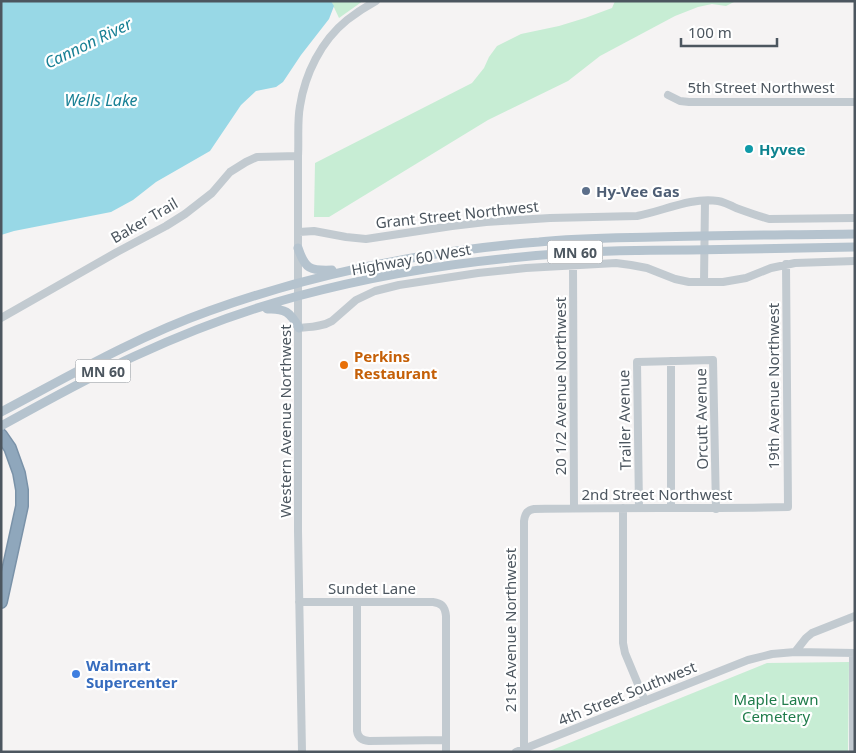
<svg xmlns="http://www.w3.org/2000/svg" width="856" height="753" font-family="'Noto Sans',sans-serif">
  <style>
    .green { fill: #c7edd4 }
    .water { fill: #98d8e6 }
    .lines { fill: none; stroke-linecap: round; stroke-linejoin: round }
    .highway-casing { stroke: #7a92a8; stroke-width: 14 }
    .minor { stroke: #c2cad0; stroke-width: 8 }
    .major { stroke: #b5c3ce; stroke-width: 9 }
    .highway { stroke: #8fa7bc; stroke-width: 11 }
    .culture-dot { fill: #0f9aa8; stroke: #fff; stroke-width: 2 }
    .service-dot { fill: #5c6f8a; stroke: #fff; stroke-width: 2 }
    .food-dot { fill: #e8710a; stroke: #fff; stroke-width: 2 }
    .shop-dot { fill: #3f7fe0; stroke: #fff; stroke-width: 2 }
    .labels { text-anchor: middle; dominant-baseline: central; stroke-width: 4.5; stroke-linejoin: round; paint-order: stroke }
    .shield { fill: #fff; stroke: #82898f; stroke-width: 1 }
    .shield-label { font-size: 14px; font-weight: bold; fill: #4c565f }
    .street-label { font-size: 15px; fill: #4c565f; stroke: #fff }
    .culture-label { font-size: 15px; font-weight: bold; fill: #0d838f; stroke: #fff; text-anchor: start }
    .service-label { font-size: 15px; font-weight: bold; fill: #4e5e75; stroke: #fff; text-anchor: start }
    .food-label { font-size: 15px; font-weight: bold; fill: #c56008; stroke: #fff; text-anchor: start }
    .shop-label { font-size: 15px; font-weight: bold; fill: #366cbe; stroke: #fff; text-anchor: start }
    .park-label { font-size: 15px; fill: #207c4b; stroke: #fff }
    .water-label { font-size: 16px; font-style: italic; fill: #188095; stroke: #fff }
  </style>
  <rect width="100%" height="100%" fill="#f5f3f3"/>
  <path class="green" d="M331 1H363L339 18Z
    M615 1H736L726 6 712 4 698 7 675 16 600 56 568 81 488 120 329 217H314L315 163 472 83 484 68 489 57 497 46 521 34 559 26 585 18 612 8Z
    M849 662 848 752H547L767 663Z"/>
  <path class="water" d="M1 1H331L334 6 329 19 301 55 283 82 276 87 256 91 241 105 210 151 156 182 133 200 111 212 14 231 1 235Z"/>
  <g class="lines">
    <defs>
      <path id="highway" d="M1 435 10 448 19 473 22 490V506L1 602"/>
    </defs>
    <use href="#highway" class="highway-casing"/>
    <path class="minor" d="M668 95 680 101 689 102H855
      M299 232 314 231 346 237 366 239 452 226 486 222 550 218 637 216C664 211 690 197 718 201 724 202 730 205 736 208 747 212 758 216 769 219L855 218
      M573 265 574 508
      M704 282 705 201
      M1 318 117 252 166 226 185 214 212 193 230 172 246 162 257 157 298 156
      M299 328C310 327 322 327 332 321L356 300 375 291 399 285 478 273 526 268 616 263 631 265 647 268 675 279 689 282H723L746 278 771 268 795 263 855 261
      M623 508V643L625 653 645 701
      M639 508 637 362 713 360 716 509
      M671 508V361
      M299 602H433C441 603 445 606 446 616V752
      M357 602V731C358 738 362 740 369 741L446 740
      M855 616 812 633 806 638 795 652 855 653
      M524 748V521C525 514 527 510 534 509 619 507 703 509 788 507L786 264
      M302 752 298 531V156C299 140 297 122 300 106 305 74 321 41 347 20 356 13 365 7 376 1
      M516 752 748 660 772 654 795 652
      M853 752V653"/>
    <path class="major" d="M298 248C305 269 310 271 332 270
      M267 309C285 308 290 312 299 328
      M1 412C69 376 136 337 209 311 315 273 427 251 539 242 577 238 616 238 655 237 721 235 788 235 855 234
      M1 426C45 402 89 377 135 356 187 332 242 311 298 296 387 272 478 259 570 253 610 250 650 250 690 250 745 249 800 248 855 247"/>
    <use href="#highway" class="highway"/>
  </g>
  <circle class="culture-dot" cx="749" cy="149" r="5"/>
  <circle class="service-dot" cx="586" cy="191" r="5"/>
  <circle class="food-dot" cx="344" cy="365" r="5"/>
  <circle class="shop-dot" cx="76" cy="674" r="5"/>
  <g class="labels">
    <g class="shield">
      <rect x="547.5" y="240.5" width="55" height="23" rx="4"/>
      <rect x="75.5" y="359.5" width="55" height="23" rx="4"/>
    </g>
    <g class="shield-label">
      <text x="575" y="252">MN 60</text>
      <text x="103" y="371">MN 60</text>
    </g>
    <g class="street-label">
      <text x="761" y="87">5th Street Northwest</text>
      <text transform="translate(457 214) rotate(-6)">Grant Street Northwest</text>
      <text transform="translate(144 220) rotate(-30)">Baker Trail</text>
      <text transform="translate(411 259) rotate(-10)">Highway 60 West</text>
      <text transform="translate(560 386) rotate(-90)">20 1/2 Avenue Northwest</text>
      <text transform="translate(773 386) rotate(-90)">19th Avenue Northwest</text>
      <text transform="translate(701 419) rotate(-91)">Orcutt Avenue</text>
      <text transform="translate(624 420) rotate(-91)">Trailer Avenue</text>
      <text transform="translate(285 421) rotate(-90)">Western Avenue Northwest</text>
      <text x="657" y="494">2nd Street Northwest</text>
      <text x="372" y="588">Sundet Lane</text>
      <text transform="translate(510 630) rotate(-90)">21st Avenue Northwest</text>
      <text transform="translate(627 693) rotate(-22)">4th Street Southwest</text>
    </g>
    <g class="culture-label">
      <text x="759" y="149">Hyvee</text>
    </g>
    <g class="service-label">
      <text x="596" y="191">Hy-Vee Gas</text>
    </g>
    <g class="food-label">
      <text x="354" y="356">Perkins<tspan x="354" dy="17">Restaurant</tspan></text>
    </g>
    <g class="shop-label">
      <text x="86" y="665">Walmart<tspan x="86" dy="17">Supercenter</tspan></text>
    </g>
    <g class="park-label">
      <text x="776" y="699">Maple Lawn<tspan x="776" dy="17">Cemetery</tspan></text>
    </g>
    <g class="water-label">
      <text transform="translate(88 43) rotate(-26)">Cannon River</text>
      <text x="101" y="100">Wells Lake</text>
    </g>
  </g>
  <rect width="856" height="753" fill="none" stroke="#4c565f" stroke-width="5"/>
  <path d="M681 38v8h96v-8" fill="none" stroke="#4c565f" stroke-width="2.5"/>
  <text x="688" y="38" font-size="15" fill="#4c565f" stroke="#ffffff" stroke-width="4" paint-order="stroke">100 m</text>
</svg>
